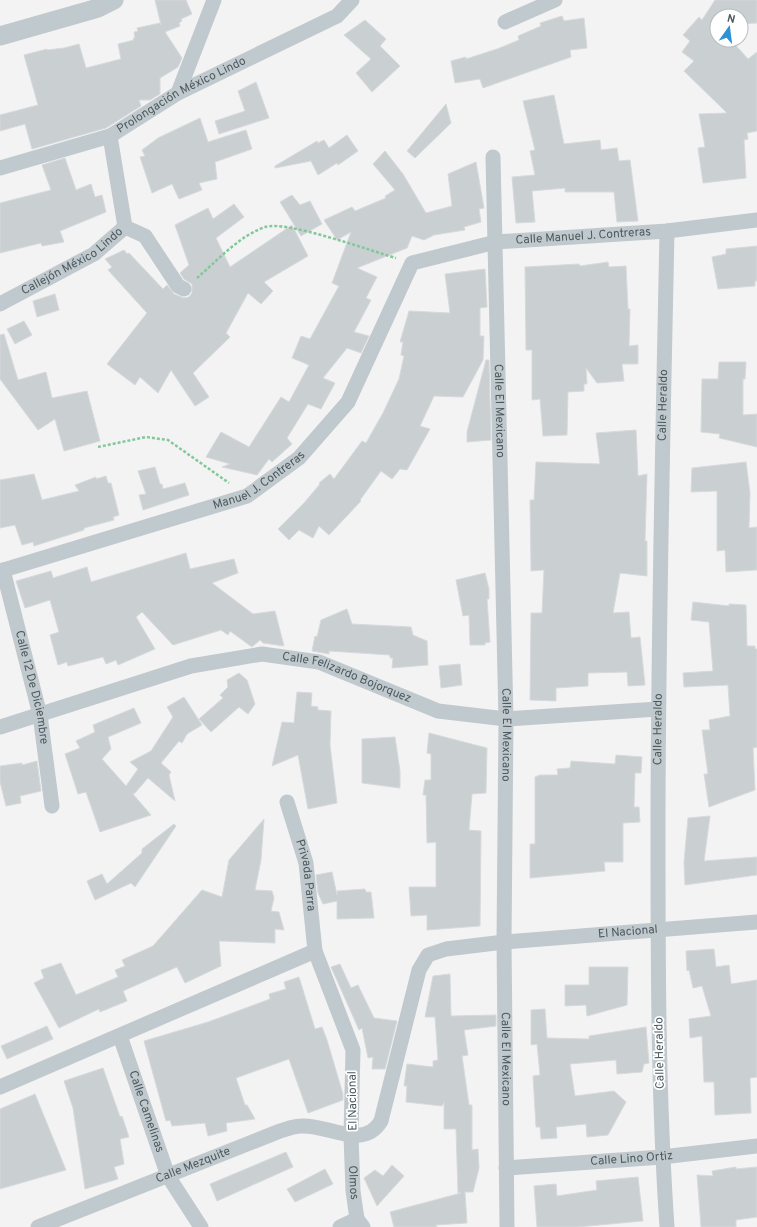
<svg xmlns="http://www.w3.org/2000/svg" width="757" height="1227" font-family="Overpass,sans-serif">
  <style>
    .building { fill: #cacfd1; stroke: #d7dadd }
    .lines { fill: none; stroke-linecap: round; stroke-linejoin: round }
    .path { stroke: #81c89a; stroke-width: 2.5; stroke-dasharray: 3 2; stroke-linecap: butt }
    .minor { stroke: #c0c9cd; stroke-width: 15 }
    .tertiary { stroke: #c0c9cd; stroke-width: 19 }
    .labels { text-anchor: middle; dominant-baseline: central; stroke-width: 3.5; stroke-linejoin: round; paint-order: stroke }
    .street-label { font-size: 12px; fill: #4c595e; stroke: #fff }
  </style>
  <rect width="100%" height="100%" fill="#f4f3f3"/>
  <path class="building" d="M155 0H186L192 14 181 19 182 21 179 23 180 26 165 32 182 58 178 67 160 78V94L150 100H139L141 106 106 128 32 149 25 124 0 131V115L38 105 24 55 47 49V50L64 48 79 44 86 68 121 59 118 44 134 40 133 38H135L134 32 138 31 137 28 160 23 161 25Z
    M715 0H757V23L741 24V16H717V40H731L748 59 757 52V131L747 133 748 139 744 140 746 178 703 183 698 148 705 147 699 114 727 113 684 71 694 61 682 52 690 41 683 35 699 17 702 20Z
    M562 16 564 21 584 18 587 48 570 50 571 57 483 88 480 79 455 83 451 61 466 57V59L497 49 519 40 518 36 541 26 540 23Z
    M365 20 386 39 380 46 400 66 372 92 356 73 371 59 344 35Z
    M256 82 269 118 219 134 215 121 245 111 238 91Z
    M554 95 564 144 600 140 601 150 617 148 619 161 630 160 638 221 617 222 614 192H565V188L532 191 535 222 516 223 512 177 535 175 530 151 535 150 523 101Z
    M446 104 451 123 415 158 407 151Z
    M200 118 208 142 246 130 252 149 215 162 217 179 199 183 202 190 179 199 172 184 152 193 140 157 145 156 142 150 158 138Z
    M347 135 358 151 338 165 337 163 318 175 311 161 275 168V166L317 141 318 143 324 140 329 148Z
    M385 151 403 174 426 213 452 206 448 174 476 162 484 208 479 209 481 222 464 227 465 230 434 235 424 240 412 236 407 248 357 268 377 277 366 298 371 300 354 332 369 336 361 353 347 348 323 378 335 383 321 409 308 404 287 438 292 444 272 462 269 459 257 475 222 467 230 464 206 457 221 432 249 447 281 397 289 402 309 365 292 358 301 336 310 339 339 286 332 283 351 232 337 240 324 220 352 207 355 211 386 198 385 196 395 190 373 164Z
    M65 158 76 190 91 184 95 197 102 195 106 212 60 231 64 242 42 246 41 243 0 253V203L51 190 42 165Z
    M292 195 300 205 310 201 322 224 301 236 280 202Z
    M234 204 244 217 216 238 230 267 292 225 308 256 264 282 273 291 261 304 248 293 226 333 230 337 193 373 209 397 195 406 171 370 158 393 140 377 135 385 107 364 147 313 108 270 112 267 105 259 124 250 127 254 129 253 163 289 167 285 174 294 184 298 189 297 192 293V284L184 279 180 273 189 265 175 225 208 208 213 219Z
    M757 246V281H755V286L718 289 712 257 726 254V249Z
    M608 262 609 267 626 266 628 309H630L629 346 638 345V364H622L624 381 597 383 586 368 587 384H584V391L568 392 567 435 543 436 540 399 532 400V350H526L525 267 579 264 580 266Z
    M485 269 487 307 480 308V336H484L483 360 463 397 434 396 420 426 430 429 407 470 400 469 392 479 381 471 360 500 361 501 329 535 319 526 313 538 299 530 289 540 278 529 304 503 320 484 319 483 330 474 334 479 362 441 366 443 383 413 399 379 404 356 401 355 403 342H400L409 311 450 313 445 274Z
    M55 294 59 310 37 317 33 301Z
    M24 321 32 335 15 344 7 329Z
    M4 334 18 380 46 372 52 398 87 391 100 441 64 451 55 419 38 430 0 379V335Z
    M486 360H489L491 440 467 442V432Z
    M719 362H746L745 379H743V415L757 414V447L719 438 720 434 701 432 702 379H718Z
    M636 430 638 476 647 474 645 541H647V576L620 573 613 613 629 612 631 638 640 637 645 685 628 686 627 672 588 673V686L556 688V701L530 700 531 613H542L544 570 531 571 530 500H534L536 462 600 464 596 433Z
    M746 462 750 493 749 528 757 527V570L726 572 725 550 717 551V491L691 492 692 468Z
    M155 467 160 484H162L163 489 185 483 189 495 143 510 139 495 146 494 138 471Z
    M34 474 42 500 79 491 75 485 96 477V479L106 476 108 483H111L119 515 113 517 114 520 84 528V530L34 546 33 542 22 545 15 525 0 528V480Z
    M186 553 190 569 234 559 238 573 212 583 253 614 275 611 284 646 263 643 260 640 252 647 230 631 228 635 221 630 173 645 142 612 136 617 155 649 118 665 116 660 106 664 103 657 68 666 67 662 58 665 50 635 59 632 50 600 25 608 16 581 51 571 53 578 87 567 91 582Z
    M485 573 489 589V599H487L490 642 485 643V645H470L469 615 463 616 456 580Z
    M693 602 729 606V604L746 605 747 646H755V649H757V747L753 748 755 790 709 807 704 774H708L702 730H710L709 720 730 716 728 685 684 687 683 673 713 671 709 622 691 620Z
    M347 609 352 624 411 627 413 635 427 641 428 665 392 668 393 658H390V655L329 651V654L312 651 315 636 317 637 321 620Z
    M460 664 462 685 441 688 439 666Z
    M239 673 247 680 255 704 248 714 239 707 211 732 199 719 223 698 220 695 228 687 227 680Z
    M297 692 312 693 311 706 318 707V710L331 711 330 745 337 803 308 809 298 755 272 766 282 722 294 723Z
    M184 697 202 725 187 734 182 743 179 741 161 763 171 772 169 775 175 801 148 778 134 794 132 793 151 815 100 832 86 792 78 794 65 754 80 748 76 741 95 732 93 725 134 708 141 723 108 737 111 749 102 759 126 786 138 769 130 762 151 751 173 717 167 707Z
    M429 733 487 748 486 793 472 794 469 830 481 831 480 926 427 930V915L411 916 409 887H436V842L427 843 426 795H423L425 780H431V754L427 753Z
    M395 737 400 771V788L362 783V739Z
    M616 755 642 757 641 773H635L634 807H639L640 822 623 823V862H604L605 871 530 878V844H535V777L540 775H558L557 769 570 768 571 761 615 764Z
    M37 761 41 791 20 796 21 803 6 806 0 782V766L22 763V765Z
    M710 816 704 861 757 857V875L685 885 684 862 688 818Z
    M264 819 261 860 255 890 272 891 274 898 271 911 279 912 284 930 275 929V943L219 941 221 966 185 983 177 967 123 991 127 1001 100 1012 99 1009 59 1028 34 983 44 978 41 970 61 963 76 995 118 977 115 970 125 966 122 960 153 946 202 890 222 897 229 860Z
    M174 824 176 826 135 887 131 883 95 900 87 881 102 874 107 884 142 853V849Z
    M332 872 337 895V891L365 889 366 892H371L374 918 337 919V901L323 904 318 893 316 875Z
    M714 949 716 967 729 965 731 984 757 980V1077L750 1078 751 1113 715 1115 714 1082H704L702 1036 690 1038 689 1019 711 1016 702 986 693 988 689 970 687 971 686 951Z
    M340 964 351 988 358 985 374 1018 397 1021 385 1069H372L373 1057 368 1058 362 1028 359 1030 331 967Z
    M589 967H628L627 1005 587 1016 586 1005 565 1006V985H589Z
    M450 974 451 1016 496 1015V1026L464 1030 468 1055 462 1056 469 1105H472V1150L478 1149 479 1168 473 1192H465L467 1223 436 1225 437 1227H394L390 1212 461 1193H458L456 1129H444V1102L442 1106 406 1102 407 1086H404L407 1064 433 1067V1061L438 1060 435 1017H425L433 976Z
    M299 977 315 1029 322 1027 327 1040 343 1094V1100L308 1113 289 1059 236 1078 245 1105H247L255 1119 226 1123 227 1131 208 1136 205 1123 172 1126 170 1120 166 1121 144 1041 208 1022 270 999 269 994 286 989 284 982Z
    M545 1009 547 1038 589 1039V1036L646 1027 649 1063 644 1064 642 1072 617 1074 616 1060 570 1064 575 1096 614 1091 626 1102 608 1135 587 1137 586 1124 556 1127 557 1138 541 1139 540 1127H536L533 1076 540 1075 537 1044 531 1045V1010Z
    M47 1026 53 1039 7 1059 1 1046Z
    M103 1068 120 1117 122 1116 129 1137 120 1139 124 1164 114 1167 118 1179 85 1189 73 1108 64 1081Z
    M35 1094 66 1170 0 1189V1109Z
    M286 1152 293 1167 217 1201 210 1184Z
    M392 1165 404 1176 377 1206 364 1178 375 1170 383 1176Z
    M736 1167V1169L757 1167V1217L736 1220V1227H701L697 1175 713 1176 712 1171Z
    M325 1169 333 1184 295 1202 287 1189Z
    M638 1177 643 1221 578 1227H537L534 1186 556 1184 557 1196 597 1190 596 1181Z"/>
  <g class="lines">
    <path class="path" d="M197 278C218 260 239 236 265 227 286 220 371 251 396 258
      M98 447 146 437 168 440 229 483"/>
    <g class="minor">
      <path d="M505 22 555 0"/>
      <path d="M178 93 214 0"/>
      <path d="M110 136 125 227"/>
      <path id="s1" d="M493 157 506 719 504 942 507 1227"/>
      <path id="s2" d="M0 168 110 136 178 93 337 16 352 0"/>
      <path d="M125 227 145 236 178 286 184 289"/>
      <path id="s3" d="M0 304 94 254 125 227"/>
      <path id="s4" d="M3 570 40 715 52 806"/>
      <path id="s5" d="M0 571 247 496 299 458 348 402 412 263 496 242 667 231 757 220"/>
      <path id="s6" d="M0 727 191 666 262 654 319 662 438 711 506 719 658 709"/>
      <path id="s7" d="M287 802 306 863 315 951 353 1050 351 1136 353 1191 357 1219 363 1227"/>
      <path id="s8" d="M120 1036 168 1176 201 1227"/>
      <path d="M0 1087 315 951"/>
      <path id="s9" d="M506 1168 662 1157 757 1146"/>
      <path id="s10" d="M38 1227 280 1131C287 1129 294 1126 301 1126 328 1124 363 1151 381 1121L419 970 428 955 446 949 504 942 757 922"/>
      <path d="M340 1227 357 1219"/>
      <path id="s11" d="M667 1227C658 1096 658 963 658 832 658 632 663 431 667 231"/>
    </g>
    <path class="tertiary" d="M0 36 98 8 114 0"/>
  </g>
  <g class="labels">
    <g class="street-label">
      <text stroke="none"><textPath href="#s2" startOffset="197">Prolongación México Lindo</textPath></text>
      <text stroke="none"><textPath href="#s5" startOffset="724">Calle Manuel J. Contreras</textPath></text>
      <text stroke="none"><textPath href="#s3" startOffset="84">Callejón México Lindo</textPath></text>
      <text stroke="none"><textPath href="#s11" startOffset="822">Calle Heraldo</textPath></text>
      <text stroke="none"><textPath href="#s1" startOffset="254">Calle El Mexicano</textPath></text>
      <text stroke="none"><textPath href="#s5" startOffset="276">Manuel J. Contreras</textPath></text>
      <text stroke="none"><textPath href="#s6" startOffset="361">Calle Felizardo Bojorquez</textPath></text>
      <text stroke="none"><textPath href="#s4" startOffset="121">Calle 12 De Diciembre</textPath></text>
      <text stroke="none"><textPath href="#s11" startOffset="498">Calle Heraldo</textPath></text>
      <text stroke="none"><textPath href="#s1" startOffset="578">Calle El Mexicano</textPath></text>
      <text stroke="none"><textPath href="#s7" startOffset="76">Privada Parra</textPath></text>
      <text stroke="none"><textPath href="#s10" startOffset="743">El Nacional</textPath></text>
      <text transform="translate(660 1053) rotate(-91)">Calle Heraldo</text>
      <text stroke="none"><textPath href="#s1" startOffset="902">Calle El Mexicano</textPath></text>
      <text transform="translate(353 1101) rotate(-91)">El Nacional</text>
      <text stroke="none"><textPath href="#s8" startOffset="80">Calle Camelinas</textPath></text>
      <text stroke="none"><textPath href="#s9" startOffset="126">Calle Lino Ortiz</textPath></text>
      <text stroke="none"><textPath href="#s10" startOffset="167">Calle Mezquite</textPath></text>
      <text stroke="none"><textPath href="#s7" startOffset="391">Olmos</textPath></text>
    </g>
  </g>
  <g transform="translate(729 28) rotate(14)"><circle r="19" fill="#ffffff" stroke="#b7bdbf"/>
  <path d="M0-3L7 15L0 10L-7 15Z" fill="#2c91d5"/>
  <text y="-6" font-size="11" font-weight="bold" text-anchor="middle" fill="#4c595e">N</text>
  </g>
</svg>
